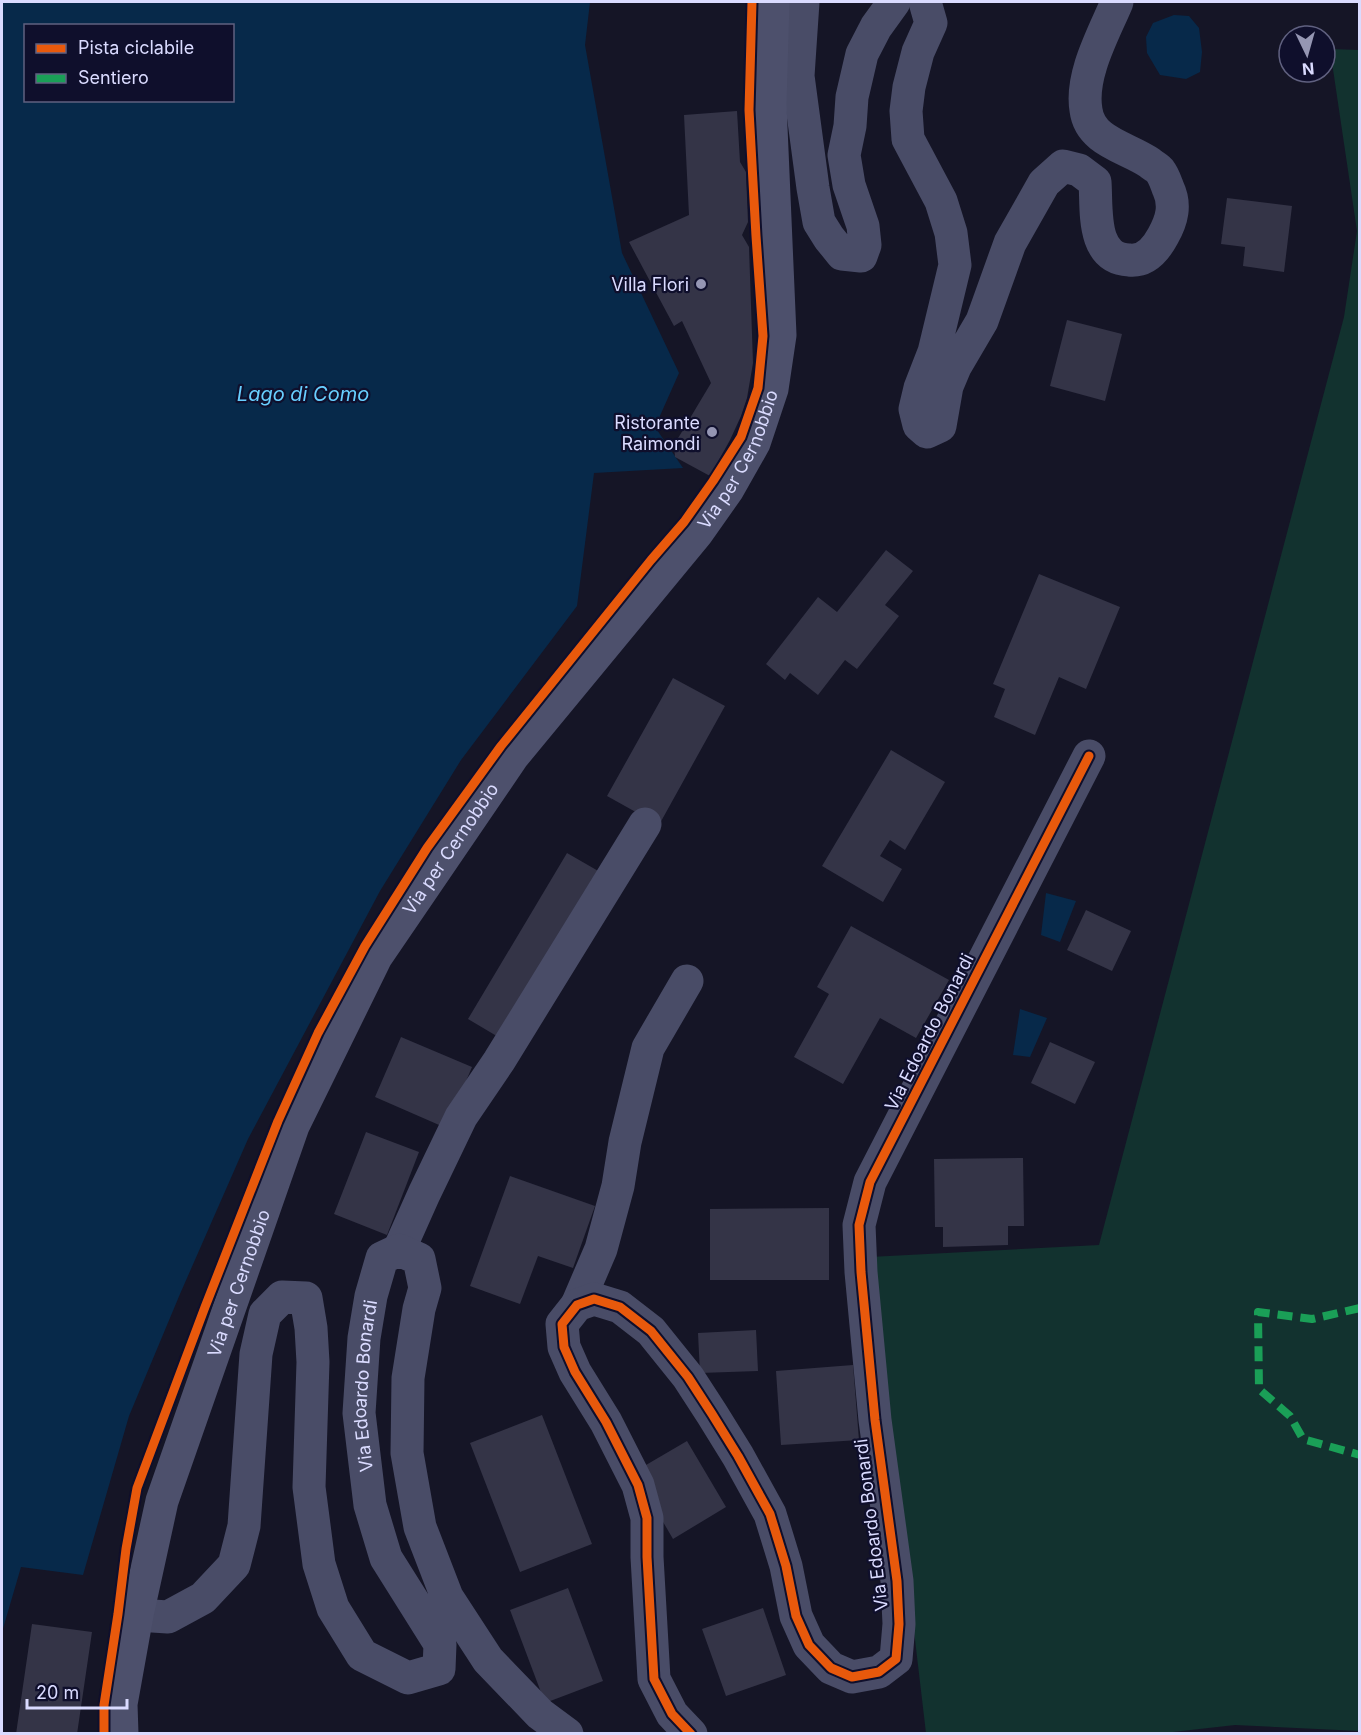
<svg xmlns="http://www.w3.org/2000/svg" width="1361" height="1735" font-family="Inter,sans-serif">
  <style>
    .green { fill: #12322f }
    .water { fill: #07294a; fill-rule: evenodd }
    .building { fill: #343447 }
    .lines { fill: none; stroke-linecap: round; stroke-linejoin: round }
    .street { stroke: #494c67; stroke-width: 33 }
    .secondary { stroke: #4d506c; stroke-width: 33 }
    .quiet { stroke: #1a9f57; stroke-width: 8; stroke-dasharray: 15 8; stroke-linecap: butt }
    .cycleway-casing { stroke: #0f0f2c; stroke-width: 13 }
    .cycleway { stroke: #e8590c; stroke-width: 9 }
    .poi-dot { fill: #9596b3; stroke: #0f0f2c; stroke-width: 2 }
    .labels { text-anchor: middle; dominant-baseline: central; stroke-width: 4.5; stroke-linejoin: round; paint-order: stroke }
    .poi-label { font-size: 18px; fill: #dadbff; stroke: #0f0f2c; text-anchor: end }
    .street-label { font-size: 18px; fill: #dadbff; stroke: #0f0f2c }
    .water-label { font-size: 20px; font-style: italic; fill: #68cfff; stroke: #0f0f2c }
  </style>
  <rect width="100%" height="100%" fill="#151526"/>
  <path class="green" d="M1330 49 1359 50V1731L1235 1725 1155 1734 926 1733 870 1257 1099 1245 1344 317 1357 231Z"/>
  <path class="water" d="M2 2H590L585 45 622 253 679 373 655 427 683 468 594 473 577 606 461 760 380 891 248 1139 180 1294 129 1416 83 1575 21 1567 2 1632ZM26 26H232V100H26Z
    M1174 15 1189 16 1199 28 1202 52 1200 72 1186 79 1160 75 1147 53 1146 37 1153 23Z
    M1046 893 1076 901 1060 942 1041 935Z
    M1020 1009 1047 1018 1030 1057 1013 1055Z"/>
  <path class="building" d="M737 111 740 162 746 172 748 222 742 235 749 247 753 363 747 398 741 416 730 440 710 476 675 457 674 445 711 383 682 321 674 326 629 242 689 215 684 115Z
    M1227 198 1292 206 1284 272 1243 266 1245 247 1221 244Z
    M1067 320 1122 334 1105 401 1050 386Z
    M886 550 913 571 885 605 899 616 857 669 845 660 818 695 790 673 785 680 766 664 818 597 837 612Z
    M1039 574 1120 607 1086 689 1059 677 1035 735 994 717 1005 689 993 684Z
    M673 678 725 706 659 825 607 796Z
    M891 750 945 782 905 850 890 840 880 856 902 869 883 902 822 866Z
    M567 853 600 872 500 1038 468 1019Z
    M1086 910 1131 931 1112 971 1067 950Z
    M851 926 949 980 916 1038 880 1018 843 1084 794 1057 829 994 817 987Z
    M401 1037 472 1067 446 1128 375 1097Z
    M1050 1042 1095 1062 1075 1104 1031 1083Z
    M366 1132 419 1152 387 1235 334 1214Z
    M1023 1158 1024 1226H1008V1245L943 1247V1227H935L934 1159Z
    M510 1176 595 1206 573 1268 538 1256 520 1304 470 1286Z
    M829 1208V1280H710V1209Z
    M756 1330 758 1371 700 1373 698 1333Z
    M853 1365 859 1440 781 1445 776 1371Z
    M542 1415 592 1544 520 1572 470 1443Z
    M687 1441 726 1507 673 1539 634 1472Z
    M568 1588 603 1681 545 1703 510 1610Z
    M763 1608 786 1675 726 1696 702 1629Z
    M32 1624 92 1632 77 1734H16Z"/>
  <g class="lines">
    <g class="street">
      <path d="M803 2 798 76 813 188 819 222 829 238 842 254 861 256 865 245 863 226 849 185 844 155 850 126 852 97 862 54 876 27 894 2"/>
      <path d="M925 2 931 23 918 52 909 87 906 111 908 139 941 201 951 233 955 265 934 352 920 388 915 409 919 425 927 432 940 426 947 386 955 367 982 321 1010 243 1044 183 1063 166 1079 170 1095 182C1097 210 1091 258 1129 260 1146 262 1156 249 1163 236 1172 220 1176 205 1168 188 1166 183 1164 176 1160 171 1158 168 1153 166 1150 163 1127 147 1090 142 1086 110 1080 75 1104 33 1117 2"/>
      <path d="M399 1250 424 1194 461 1117 499 1061 645 824"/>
      <path d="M577 1305 601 1249 618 1186 625 1142 648 1048 687 981"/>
      <path id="s1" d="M137 1615 168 1617 203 1598 234 1565 244 1526 256 1354 265 1314 282 1297 306 1298 311 1328 313 1362 309 1487 319 1564 333 1608 362 1655 408 1678 439 1669 440 1644 386 1558 370 1505 359 1413 364 1338 371 1296 382 1258 399 1250 419 1259 425 1288 419 1309 408 1378 407 1453 420 1527 447 1597 488 1660 540 1714 567 1734"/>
      <path d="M691 1734 672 1714 654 1679 647 1557V1518L638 1485 606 1422 575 1372 564 1347 562 1324 577 1305 594 1299 620 1307 651 1331 688 1377 712 1414 738 1456 770 1514 786 1566 796 1616 809 1645 831 1668 852 1677 879 1672 896 1659 899 1624 897 1581 875 1420 861 1272 859 1225 870 1182 1089 756"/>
    </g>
    <path class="secondary" id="s2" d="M122 1734 121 1704 137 1615 162 1501 293 1126 376 957 513 756 697 533 728 489 754 443 772 389 780 335 770 104 773 2"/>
    <path class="quiet" d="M1360 1308 1312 1319 1258 1312 1259 1389 1290 1416 1303 1439 1360 1455"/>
    <defs>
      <path id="cycleway" d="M104 1734V1705L118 1614 126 1549 137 1488 205 1307 278 1121 318 1033 365 946 427 848 501 746 651 560 684 522 713 481 741 437 758 388 763 336 756 236 749 110 752 2
        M691 1734 672 1714 654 1679 647 1557V1518L638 1485 606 1422 575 1372 564 1347 562 1324 577 1305 594 1299 620 1307 651 1331 688 1377 712 1414 738 1456 770 1514 786 1566 796 1616 809 1645 831 1668 852 1677 879 1672 896 1659 899 1624 897 1581 875 1420 861 1272 859 1225 870 1182 1089 756"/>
    </defs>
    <use href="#cycleway" class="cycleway-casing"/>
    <use href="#cycleway" class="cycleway"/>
  </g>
  <g class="poi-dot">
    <circle cx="701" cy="284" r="6"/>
    <circle cx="712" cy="432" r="6"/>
  </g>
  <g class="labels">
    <g class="poi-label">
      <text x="689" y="284">Villa Flori</text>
      <text x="700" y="422">Ristorante<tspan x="700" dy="21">Raimondi</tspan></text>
    </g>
    <g class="street-label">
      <text stroke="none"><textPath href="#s2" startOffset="1440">Via per Cernobbio</textPath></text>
      <text stroke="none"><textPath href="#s2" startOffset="954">Via per Cernobbio</textPath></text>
      <text transform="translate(929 1032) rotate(-63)">Via Edoardo Bonardi</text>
      <text stroke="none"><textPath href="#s2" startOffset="468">Via per Cernobbio</textPath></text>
      <text stroke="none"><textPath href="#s1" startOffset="1172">Via Edoardo Bonardi</textPath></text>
      <text transform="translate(871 1525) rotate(-97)">Via Edoardo Bonardi</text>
    </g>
    <g class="water-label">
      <text x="303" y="394">Lago di Como</text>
    </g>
  </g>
  <rect width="1361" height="1735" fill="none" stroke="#dadbff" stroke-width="6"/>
  <rect x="24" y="24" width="210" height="78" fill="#0f0f2c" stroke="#606180" stroke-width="1.5"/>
  <rect x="36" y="44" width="30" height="9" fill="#e8590c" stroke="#606180" stroke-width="1.5"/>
  <text x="78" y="54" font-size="18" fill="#dadbff">Pista ciclabile</text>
  <rect x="36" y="74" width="30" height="9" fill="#1a9f57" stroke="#606180" stroke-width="1.5"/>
  <text x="78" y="84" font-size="18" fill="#dadbff">Sentiero</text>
  <g transform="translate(1307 54) rotate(175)"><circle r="28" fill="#0f0f2c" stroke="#606180" stroke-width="1.5"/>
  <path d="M0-4.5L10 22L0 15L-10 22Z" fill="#9596b3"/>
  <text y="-9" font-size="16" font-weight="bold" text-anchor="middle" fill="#dadbff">N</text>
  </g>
  <path d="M27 1699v9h100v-9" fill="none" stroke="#dadbff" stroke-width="3"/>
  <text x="36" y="1699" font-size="18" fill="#dadbff" stroke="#0f0f2c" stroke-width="4.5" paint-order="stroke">20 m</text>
</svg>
